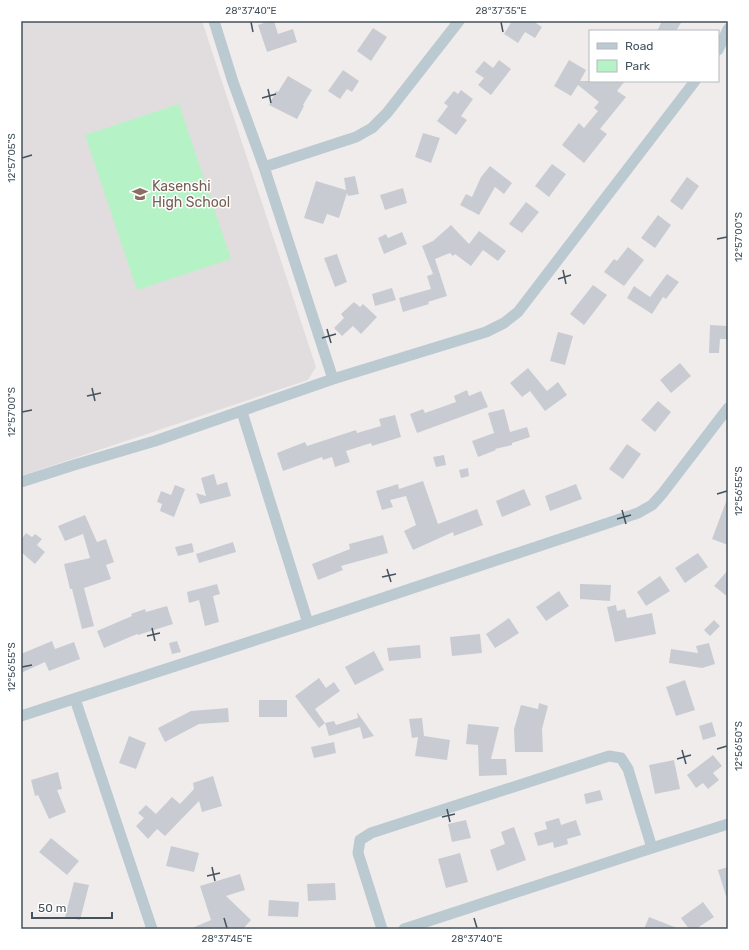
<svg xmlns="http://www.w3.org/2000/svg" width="749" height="950" font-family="Rubik,sans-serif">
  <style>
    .education { fill: #e1ddde }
    .green { fill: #b5f3c7 }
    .building { fill: #c8ccd2 }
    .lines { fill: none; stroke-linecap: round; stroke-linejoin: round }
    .minor { stroke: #bbc9d1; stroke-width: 11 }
    .ticks { fill: none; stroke: #43525c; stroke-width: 1.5 }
    .labels { text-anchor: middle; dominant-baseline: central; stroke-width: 3; stroke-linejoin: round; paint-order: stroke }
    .education-label { font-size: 14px; fill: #785e54; stroke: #fff; text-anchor: start }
    .neatline { fill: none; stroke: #43525c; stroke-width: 1.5 }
    .ticks-label { font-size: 10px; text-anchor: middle; fill: #43525c }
  </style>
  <rect width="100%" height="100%" fill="#f0ecec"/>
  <path class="education" d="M21 21H202L316 367 308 380 21 476Z"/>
  <path class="green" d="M179 104 231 259 137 290 85 135Z"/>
  <path class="building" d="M270 21H274L278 34 293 29 297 42 267 52 258 25Z
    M512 21H533L542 27 535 38 525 32 518 43 504 34Z
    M662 21H682L676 31H657Z
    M373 28 387 37 371 61 357 51Z
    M499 60 511 69 491 95 478 85 484 78 475 72 484 61 493 68Z
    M569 60 586 70 580 81H625L617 91 626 97 600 129 607 134 584 163 562 145 579 123 584 128 598 111 594 108 599 102 578 85 571 96 554 86Z
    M343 70 359 81 352 92 347 89 340 99 328 91Z
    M288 76 312 90 303 105 304 106 297 119 269 105 276 91 278 92Z
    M461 90 473 99 461 116 467 120 456 135 437 121 448 106 444 103 454 91 458 94Z
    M423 133 440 138 431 163 415 157Z
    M552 164 566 174 549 197 535 186Z
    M490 166 512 183 504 194 495 187 479 215 460 205 466 194 472 197 481 177Z
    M355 176 359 194 348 196 347 193 339 218 327 214 323 224 304 218 316 181 346 190 344 178Z
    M687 177 699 186 682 210 670 201Z
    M403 188 407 203 385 210 380 195Z
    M526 202 539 212 522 233 509 224Z
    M658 215 671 225 655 248 641 238Z
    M451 225 469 244 479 231 506 251 498 261 483 250 471 266 455 254 453 256 450 253 435 259 447 296 428 302 429 304 403 312 399 298 431 289 427 276 433 274 422 246 433 241Z
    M402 232 407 244 384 254 378 238 386 234 388 238Z
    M628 247 644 260 624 286 604 272 614 259 617 261Z
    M337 254 347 282 335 287 324 258Z
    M667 274 679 282 666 299 663 297 652 314 627 298 634 286 650 297Z
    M593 285 607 295 584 325 570 314Z
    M392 288 396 300 375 306 372 294Z
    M354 302 360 307 363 304 377 317 361 334 353 326 342 336 334 328 344 318 341 314Z
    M710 325 728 326V339H720L719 353H709Z
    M558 332 573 336 565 365 550 361Z
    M680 363 691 376 671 393 660 380Z
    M528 368 547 391 558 382 567 395 545 411 530 391 522 397 510 383Z
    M467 390 469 396 481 391 488 407 417 433 410 414 423 409 425 413 456 402 454 396Z
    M658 401 671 412 655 432 641 420Z
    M504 409 510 432 527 427 530 437 512 443V445L495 449 496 450 478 457 472 441 494 433 488 413Z
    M395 415 401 437 372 446 371 443 346 451 350 462 335 467 332 457 323 460 322 457 283 471 277 453 305 442 307 446 356 430 357 433 381 426 379 419Z
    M627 444 641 454 623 479 609 469Z
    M444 455 446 465 436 467 433 457Z
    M468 468 469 476 461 478 459 470Z
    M214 474 217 485 227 482 231 496 200 504 196 493 206 496 201 478Z
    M423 481 438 524 477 509 483 525 454 536 453 532 413 550 404 531 416 525 406 496 390 500 393 507 382 510 376 491 398 484 399 489Z
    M576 484 582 499 550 511 545 496Z
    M175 485 185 489 174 517 160 511 162 504 157 502 161 491 171 495Z
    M524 489 531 505 502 517 496 501Z
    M727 499H728V545L712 539Z
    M85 515 97 542 106 539 114 562 106 565 111 579 84 588 94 626 82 629 72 589H70L64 564 90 558 83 534 65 541 58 526Z
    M26 533 32 537 35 534 42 539 37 545 45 552 35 564 21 552V540Z
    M383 535 388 553 341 566 343 570 318 580 312 564 350 549 349 544Z
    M233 542 236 552 199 563 196 554Z
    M192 543 194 552 178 556 175 547Z
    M698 553 708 567 685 583 675 568Z
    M728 570V597L714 586Z
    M660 576 670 591 646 606 637 592Z
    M217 584 220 594 213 596 219 622 205 626 199 600 189 603 187 592Z
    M580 584 611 585 610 601 580 599Z
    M559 591 569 606 546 621 536 607Z
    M616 605 617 611 625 609 627 618 652 613 656 634 615 642 607 607Z
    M167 606 173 624 138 635 137 634 104 648 97 631 132 616 131 614 145 609 146 612Z
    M509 618 519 633 495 648 486 634Z
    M714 620 720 626 710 636 704 630Z
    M480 634 482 653 452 656 450 637Z
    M52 641 55 649 74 642 80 659 49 671 45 662 21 673V654Z
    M177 641 181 652 172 654 169 643Z
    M709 643 715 664 702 668 669 663 671 649 698 653 696 646Z
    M420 645 421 658 389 661 387 648Z
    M374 651 384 670 355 685 345 667Z
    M319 678 326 688 334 682 340 691 315 709 325 723 319 728 295 696Z
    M685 680 695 710 676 716 666 687Z
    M259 700H287V717H259Z
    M539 703 548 706 542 729 543 752H515L514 729 521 705 538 709Z
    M228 708 229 722 199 724 165 742 158 728 191 711Z
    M357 712 374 736 363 739 360 727 329 736 325 723 334 721 336 725 358 718Z
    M422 718 424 736 450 740 447 760 415 756 418 737 412 738 409 719Z
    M712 722 716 736 703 740 699 726Z
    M468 724 499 727 491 759H506L507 775 479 776 478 745 466 744Z
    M129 736 146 743 136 769 119 763Z
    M334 742 336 753 314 758 311 747Z
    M713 755 722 766 713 773 719 780 708 789 703 783 696 788 687 775Z
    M674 760 680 789 655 794 649 765Z
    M58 772 62 789 57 790 66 812 49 819 38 795 35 796 31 780Z
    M213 776 222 806 202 812 199 801 165 836 157 829 148 839 136 826 144 818 138 813 146 805 156 814 172 797 180 804 194 789 193 783Z
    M600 790 603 800 586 804 584 794Z
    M559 818 561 825 576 820 581 835 567 839 568 844 554 848 553 842 538 846 534 833 547 829 545 822Z
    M466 820 471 838 452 842 448 824Z
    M514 827 526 860 497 871 490 850 505 844 501 832Z
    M51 838 79 861 67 875 39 852Z
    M171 846 199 853 194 872 166 866Z
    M460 853 468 882 446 888 438 859Z
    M728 867V896H726L718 870Z
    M240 874 245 890 226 896 251 920 243 929H190L211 920 200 886Z
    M74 882 89 885 80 920 65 917Z
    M335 883 336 900 308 901 307 884Z
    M269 900 299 902 298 917 268 916Z
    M703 902 714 917 696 929H689L681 918Z
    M649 917 677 928V929H644Z"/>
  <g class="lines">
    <path class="minor" d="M214 21 233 82 264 167 333 379
      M718 50 728 29
      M264 167 356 137 372 128 387 113 459 21
      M242 412 308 623
      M21 482 74 465 155 441 333 379 486 332 504 323 518 312 695 81
      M75 699 152 929
      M21 716 308 623 638 513 652 505 662 494 728 408
      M382 929 358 853 360 840 371 833 609 756 621 758 628 769 652 848
      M404 929 652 848 728 824"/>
  </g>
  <path class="ticks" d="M251 22 253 32M501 22 503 32M268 89 271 103M262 98 276 94M22 158 32 155M717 239 727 237M563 270 566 284M558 279 571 275M327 329 331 343M322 338 336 334M92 388 95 401M87 396 101 393M22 412 32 410M717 494 727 491M622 510 626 524M617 519 631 515M387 569 391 582M382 577 396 574M152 628 155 641M147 636 160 633M22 667 32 665M717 749 727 746M682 750 686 764M677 759 691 755M447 809 450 822M442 817 455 814M212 867 215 881M207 876 220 873M224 918 227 928M474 918 477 928"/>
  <defs>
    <symbol id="school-bare" viewBox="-9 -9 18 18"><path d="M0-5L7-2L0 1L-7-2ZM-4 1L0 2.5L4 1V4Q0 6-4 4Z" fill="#8d6e63" stroke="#fff" stroke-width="2.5" paint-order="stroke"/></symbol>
  </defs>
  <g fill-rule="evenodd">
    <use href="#school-bare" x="129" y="183" width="22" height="22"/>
  </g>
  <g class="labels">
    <g class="education-label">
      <text x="152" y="186">Kasenshi<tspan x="152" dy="16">High School</tspan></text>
    </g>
  </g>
  <rect width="749" height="950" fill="none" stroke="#ffffff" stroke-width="44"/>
  <rect x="589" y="30" width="130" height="52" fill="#ffffff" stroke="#b4babe"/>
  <rect x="597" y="43" width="20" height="6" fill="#bbc9d1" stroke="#b4babe"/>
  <text x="625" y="50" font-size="12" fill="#43525c">Road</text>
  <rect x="597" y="60" width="20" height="12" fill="#b5f3c7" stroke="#b4babe"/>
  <text x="625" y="70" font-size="12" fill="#43525c">Park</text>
  <path d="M32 912v6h80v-6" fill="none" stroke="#43525c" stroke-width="2"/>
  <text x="38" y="912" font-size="12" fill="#43525c" stroke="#ffffff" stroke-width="3" paint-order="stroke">50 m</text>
  <rect x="22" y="22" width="705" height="906" class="neatline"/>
  <g class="ticks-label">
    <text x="251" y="14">28°37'40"E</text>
    <text x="501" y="14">28°37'35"E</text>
    <text transform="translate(11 158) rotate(-90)" y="4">12°57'05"S</text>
    <text transform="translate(738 237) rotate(-90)" y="4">12°57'00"S</text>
    <text transform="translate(11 412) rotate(-90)" y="4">12°57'00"S</text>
    <text transform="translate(738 491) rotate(-90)" y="4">12°56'55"S</text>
    <text transform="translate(11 667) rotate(-90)" y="4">12°56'55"S</text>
    <text transform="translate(738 746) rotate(-90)" y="4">12°56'50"S</text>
    <text x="227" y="942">28°37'45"E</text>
    <text x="477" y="942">28°37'40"E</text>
  </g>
</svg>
